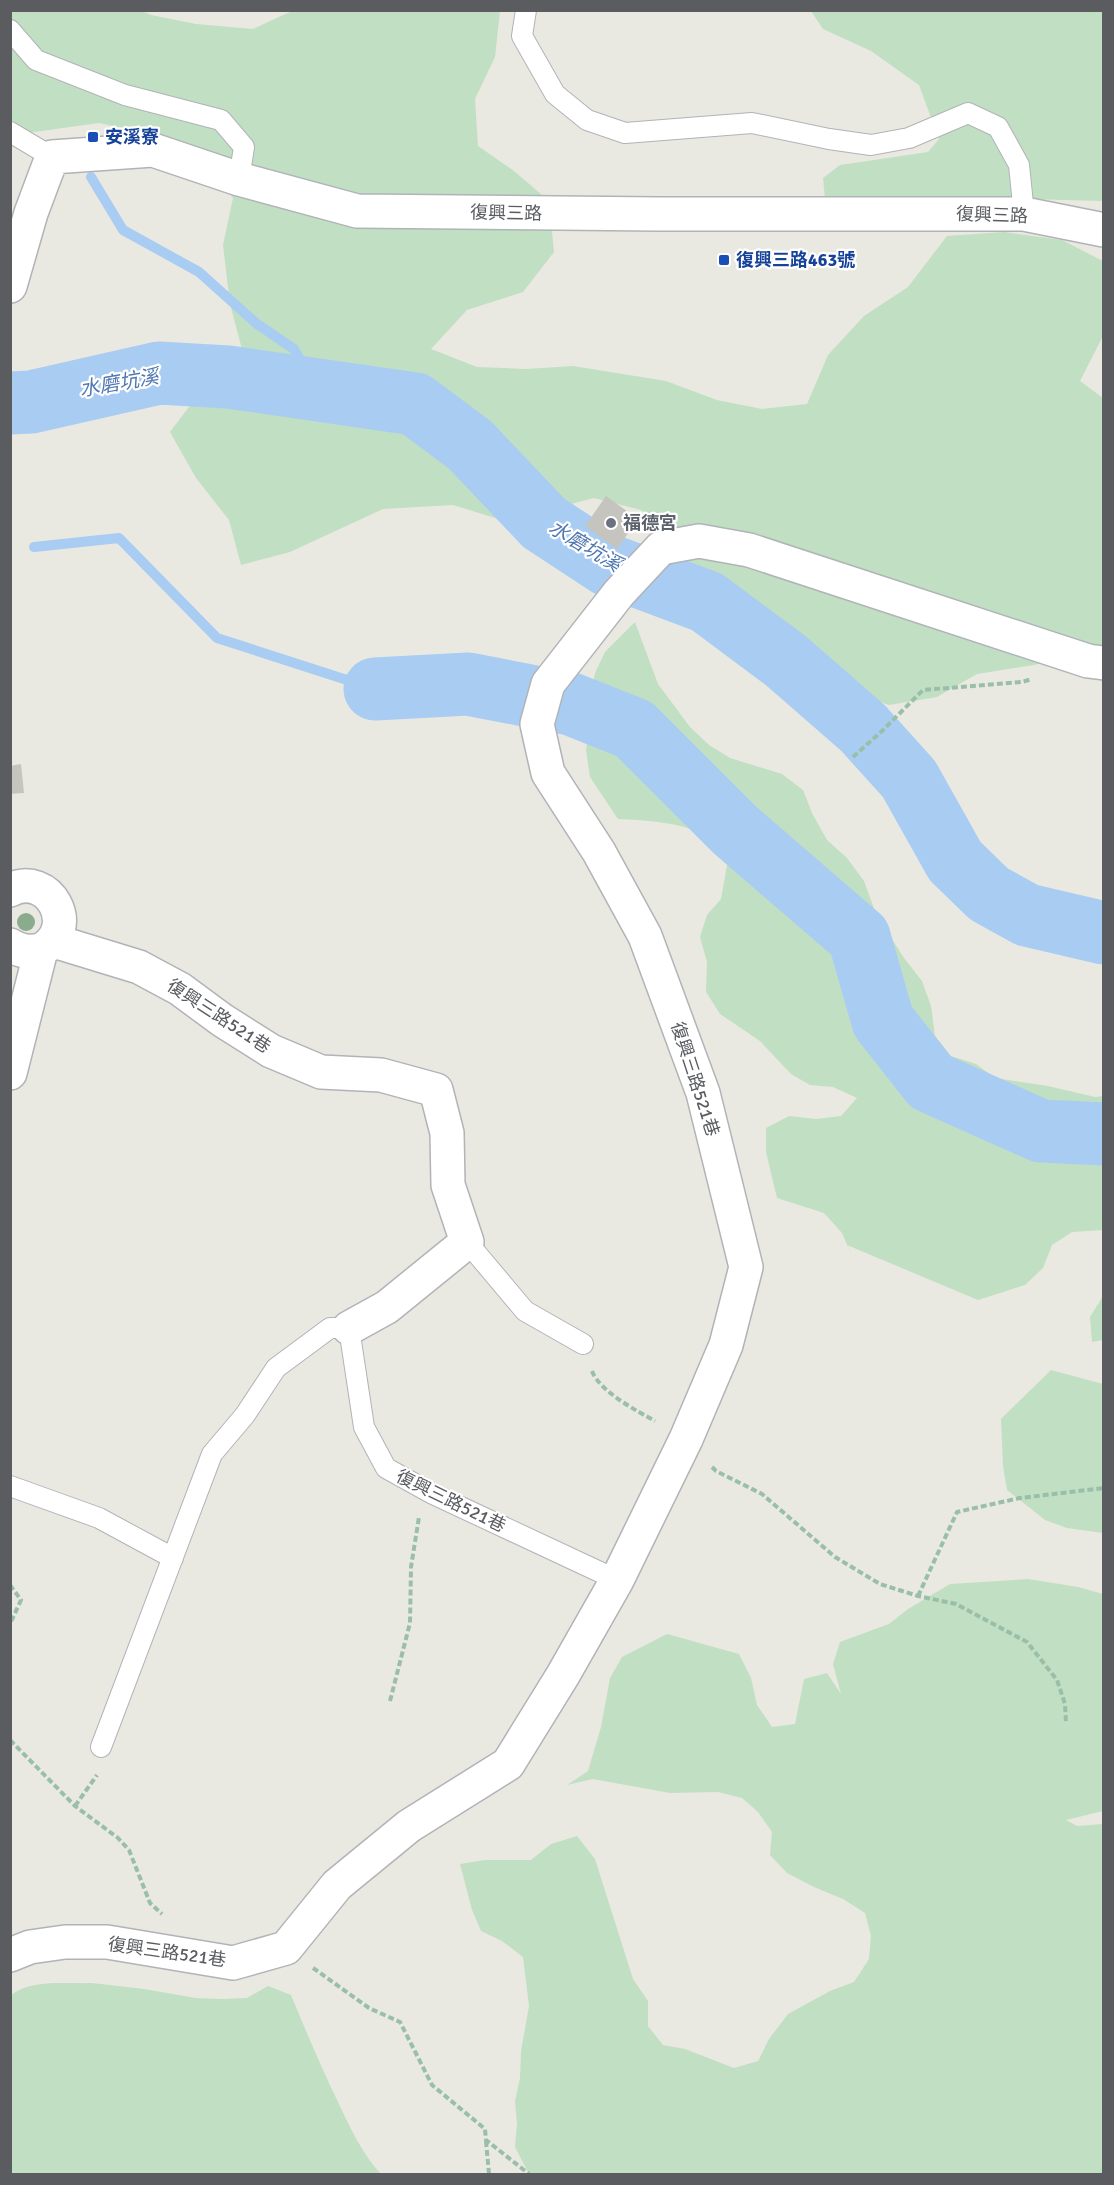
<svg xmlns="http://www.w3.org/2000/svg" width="1114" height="2185" font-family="Signika,'Noto Sans TC',sans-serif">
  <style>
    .green { fill: #c0dfc3 }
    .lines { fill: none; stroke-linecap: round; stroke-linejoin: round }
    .stream { stroke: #a9ccf3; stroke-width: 10 }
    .river { stroke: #a9ccf3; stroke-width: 63 }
    .building { fill: #c6c4be }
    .service-casing { stroke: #b1b3b7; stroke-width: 22 }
    .minor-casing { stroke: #b1b3b7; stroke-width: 36 }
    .path { stroke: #9abfa8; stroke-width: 4; stroke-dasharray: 6 3; stroke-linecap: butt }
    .service { stroke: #fff; stroke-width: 20 }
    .minor { stroke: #fff; stroke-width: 33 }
    .tree { fill: #8bac8c }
    .transit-dot { fill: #1a4fb4; stroke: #fff; stroke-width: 2 }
    .worship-dot { fill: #6b7280; stroke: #fff; stroke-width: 2 }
    .labels { text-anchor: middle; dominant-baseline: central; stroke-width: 4.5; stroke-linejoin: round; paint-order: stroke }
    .transit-label { font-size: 18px; font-weight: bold; fill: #164399; stroke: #fff; text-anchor: start }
    .street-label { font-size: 18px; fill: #5a5c60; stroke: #fff }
    .worship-label { font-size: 18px; font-weight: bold; fill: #5b616d; stroke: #fff; text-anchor: start }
    .water-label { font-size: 20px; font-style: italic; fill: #5077b2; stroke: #fff }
  </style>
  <rect width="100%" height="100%" fill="#eae9e1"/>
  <path class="green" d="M11 11H142L151 15 196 24 253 29 292 11H500L495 57 475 99 478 146 514 171 549 201 554 252 523 292 467 310 431 349 477 367 526 369 573 366 666 381 717 400 762 409 807 404 828 355 864 316 908 287 947 236 1004 232 1062 240 1103 261V336L1080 381 1103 398V652L1090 650 1034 665 977 674 937 697 889 705 845 690 767 680 712 633 674 568 690 541 641 510 594 498 548 510 508 522 453 505 383 509 290 552 241 565 229 520 196 478 170 432 201 391 243 353 230 304 223 245 233 198 197 152 146 133 99 123 27 133 11 124Z
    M811 11H1103V201L945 197 825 199 823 178 840 165 928 152 939 139 919 85 871 51 823 29Z
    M635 622 658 684 690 727 709 745 730 758 782 774 803 790 812 813 827 840 847 858 864 881 876 914 904 958 922 981 931 1006 935 1036 951 1056 976 1064 995 1078 1048 1086 1095 1097 1103 1096V1230L1072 1232 1052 1245 1043 1268 1025 1285 978 1300 847 1245 856 1265 842 1233 824 1213 777 1198 766 1152V1128L789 1116 816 1119 841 1116 857 1098 833 1087 810 1085 791 1074 760 1041 720 1014 706 992 707 962 700 937 707 915 721 899 729 854C723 849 718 842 711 838 690 823 644 820 618 819L590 777 586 750 590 726V699L595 673 605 652Z
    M1103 1296V1340L1092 1342 1090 1317Z
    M1051 1370 1103 1384V1533L1067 1528 1045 1520 1007 1490 1003 1466 1001 1419Z
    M1028 1579 1078 1587 1103 1594V1811L1066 1820 1077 1826 1103 1824V2174H529L515 2147 517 2124 515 2101 520 2078 521 2051 529 2006 523 1957 502 1941 481 1931 472 1910 460 1864 485 1860H531L551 1844 577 1836 595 1859 633 1979 648 2001V2026L663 2045 685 2049 734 2068 758 2061 769 2039 788 2014 830 1991 854 1982 869 1959 871 1936 865 1913 843 1899 814 1887 787 1873 770 1855 772 1832 758 1812 742 1798 718 1792 670 1793 593 1779 567 1785 588 1771 601 1727 610 1678 622 1657 667 1634 739 1654 751 1678 757 1705 772 1727 795 1724 804 1679 827 1673 841 1694 833 1664 840 1642 889 1624 908 1609 950 1584Z
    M92 1983 144 1989 196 1998 223 1999 247 1998 268 1986 291 1995C306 2031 321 2067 338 2102 350 2127 362 2154 381 2174H11V1995C31 1979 67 1984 92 1983Z"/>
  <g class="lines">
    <path class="stream" d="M91 177 123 230 199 272 257 324 294 349 316 389
      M34 547 119 538 217 638 375 689"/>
    <path class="river" d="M10 403 31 402 159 373 228 377 415 404 470 445 544 523 608 565 707 602 785 660 863 728 909 779 955 861 989 894 1027 915 1104 933
      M375 689 468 684 571 704 634 729 736 831 859 937 883 1021 931 1082 1041 1131 1104 1134"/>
  </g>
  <path class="building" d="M606 496 638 519 617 549 585 526Z
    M21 764 24 793 10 794V766Z"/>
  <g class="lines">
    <defs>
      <path id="service" d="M526 10 522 36 555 94 587 120 625 133 752 123 829 139 871 145 909 138 968 113 998 127 1019 165 1024 214
        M10 30 36 60 125 95 221 120 244 147 239 179
        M10 132 52 157
        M467 1242 525 1311 583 1344
        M10 1486 99 1518 173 1558
        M101 1747 212 1454 245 1415 276 1368 330 1328H349L364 1427 386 1468 433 1494 617 1580"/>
      <path id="minor" d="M10 286 31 213 52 157 153 150 239 179 357 211 658 214H1024L1104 230
        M10 890C49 870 81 928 41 950
        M54 941 139 967 180 989 222 1020 271 1051 321 1072 381 1075 436 1090 447 1133 448 1185 467 1242 387 1307 349 1328
        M10 945C21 952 29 952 41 950L10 1073
        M10 1955 30 1947 65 1942H107L233 1963 286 1948 337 1885 409 1826 508 1764 563 1675 617 1580 686 1439 726 1345 746 1267 703 1093 645 936 599 852 548 773 537 724 548 684 619 593 661 548 699 541 749 550 1088 661 1104 663"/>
    </defs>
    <use href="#service" class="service-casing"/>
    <use href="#minor" class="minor-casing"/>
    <path class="path" d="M853 757 883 730 923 690 1022 682 1032 679
      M592 1371C599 1391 637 1411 655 1421
      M712 1467 716 1471 762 1494 835 1557 880 1584 918 1596 956 1604 1027 1642 1057 1680 1065 1704 1066 1723
      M10 1585 21 1600 10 1624
      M918 1596 957 1512 1020 1498 1104 1488
      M390 1701 410 1623 411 1567 419 1517
      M10 1740 75 1806 118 1838 129 1850 150 1903 162 1914
      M75 1806 97 1775
      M313 1968 369 2008 400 2022 432 2085 485 2129 486 2140 529 2174
      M486 2141 489 2174"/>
    <use href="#service" class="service"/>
    <use href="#minor" class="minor"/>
  </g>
  <circle class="tree" cx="26" cy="922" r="9"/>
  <g class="transit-dot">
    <rect x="87" y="131" width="12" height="12" rx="3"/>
    <rect x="718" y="254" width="12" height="12" rx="3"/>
  </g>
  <circle class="worship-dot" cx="611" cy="523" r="6"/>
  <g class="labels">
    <g class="transit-label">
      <text x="105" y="137">安溪寮</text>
      <text x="736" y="260">復興三路463號</text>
    </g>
    <g class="street-label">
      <text transform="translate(506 213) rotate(1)">復興三路</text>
      <text transform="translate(992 215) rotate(2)">復興三路</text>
      <text transform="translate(219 1016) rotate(33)">復興三路521巷</text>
      <text transform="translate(695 1079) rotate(72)">復興三路521巷</text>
      <text transform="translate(451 1501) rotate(26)">復興三路521巷</text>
      <text transform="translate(167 1952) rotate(8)">復興三路521巷</text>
    </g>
    <g class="worship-label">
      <text x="623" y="523">福德宮</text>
    </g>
    <g class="water-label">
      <text transform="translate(119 383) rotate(-10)">水磨坑溪</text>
      <text transform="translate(585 546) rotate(31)">水磨坑溪</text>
    </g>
  </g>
  <rect width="1114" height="2185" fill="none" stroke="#5a5c60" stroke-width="24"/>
</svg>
